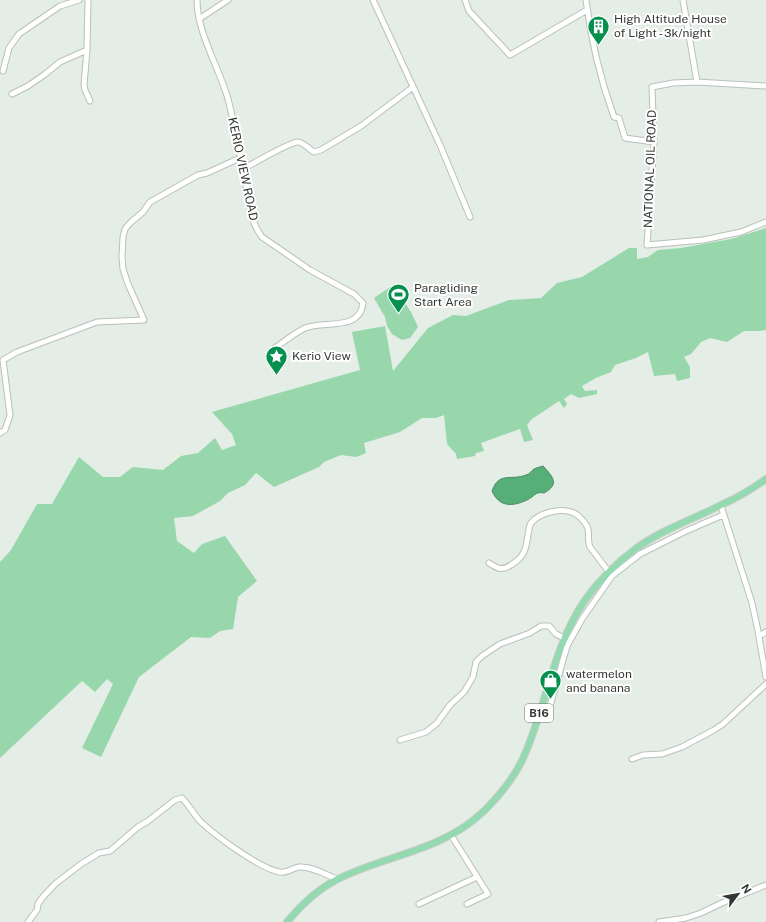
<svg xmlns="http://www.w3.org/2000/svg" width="766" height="922" font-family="'Public Sans',sans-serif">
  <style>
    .green { fill: #98d7ac }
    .water { fill: #57af78; stroke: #4c8b64 }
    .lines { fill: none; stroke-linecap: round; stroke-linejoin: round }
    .minor-casing { stroke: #b8c1ba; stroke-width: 7 }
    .major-casing { stroke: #cacbca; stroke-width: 8 }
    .minor { stroke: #fff; stroke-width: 5 }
    .major { stroke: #94dab0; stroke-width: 6 }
    .labels { text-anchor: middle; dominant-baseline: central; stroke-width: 4; stroke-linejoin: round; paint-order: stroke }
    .shield { fill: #fff; stroke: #717472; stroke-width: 1 }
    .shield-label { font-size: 11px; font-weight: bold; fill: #343835 }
    .poi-label { font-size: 12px; fill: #343835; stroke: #fff; text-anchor: start }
    .street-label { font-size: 12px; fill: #343835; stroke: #fff }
  </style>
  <rect width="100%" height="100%" fill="#e4ede6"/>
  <path class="green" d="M766 228V330L760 331H744L727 342 710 338 701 342 691 354 684 357 690 367V378L677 381 675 374 654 376 648 352 636 358 615 365 611 372 596 378 582 386 585 391 597 390V394L579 398 571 394 564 399 567 404 564 408 559 401 532 419 527 425 533 440 524 442 520 429 481 443 484 451 476 453 475 456 457 459 456 454 447 444 444 415 436 418H422L400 432 364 443 366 453 356 457 341 455 324 462 319 467 274 487 256 473 245 485 228 493 220 501 193 516 174 518 177 541 194 553 202 544 225 536 257 581 238 597 233 629 220 631 210 638 191 637 139 677 101 757 82 748 113 684 107 679 95 692 82 681 0 758V562L11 550 37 504H52L79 457 103 477H120L133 467 163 470 181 456 198 453 215 438 222 450 236 445 232 434 212 412 360 370 352 332 385 326 393 371 428 328 453 315 466 316 509 300 541 298 557 283 582 277 629 248H637V259L648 257 658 250 681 248 731 239Z
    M393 285 411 312 418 327 410 338 402 340 392 334 387 326 385 317 374 298Z"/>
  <path class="water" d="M543 466C553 477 560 484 544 493 535 491 534 497 527 500 512 507 499 507 492 491 499 471 511 481 526 475 530 474 531 471 534 469 536 468 540 467 543 466Z"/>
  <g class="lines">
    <defs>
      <path id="minor" d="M88 0 87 50 84 85 85 90 90 101
        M197 0C197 33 219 67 228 99 234 121 237 145 243 167 248 190 247 218 262 237L310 270 354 294 363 303C360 332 324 320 305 328 295 333 285 341 276 347
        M373 0 440 145 470 217
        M465 0 469 11 510 55 587 10
        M586 0C591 41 600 78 614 117L619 118 625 138 654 142
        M683 0 697 82
        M199 19 228 0
        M3 71 9 48 19 34 60 6 79 0
        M766 86 697 82 673 83 652 87 654 142 647 245 703 240 741 232 766 222
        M12 94 28 86 44 75 60 62 87 50
        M243 169C253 164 289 142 298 142 303 142 309 149 314 152L321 150 361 126 413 87
        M0 433 5 430 10 415 3 360 17 352 97 322 144 320 128 284 123 269 122 257 123 237 125 229 130 223 143 212 150 202 198 175 207 173 240 158
        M721 506 752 603 758 631 766 677
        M489 563C498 569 502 571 511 565 524 557 526 550 528 535 529 530 529 526 531 523 539 513 559 508 571 512 577 513 584 521 587 526 590 532 587 540 590 547L612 576 582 619 567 646 550 706
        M612 576 640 554 686 531 723 515
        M759 636 766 632
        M400 740 426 732 437 723 450 705 464 692 473 677 476 662 482 656 500 644 530 633 541 626H549L556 634 564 638
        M632 759 643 755 662 754 682 747 714 730 723 724 766 684
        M451 835 488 894 467 904
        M419 904 477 877
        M28 922 37 910 38 904 42 898 55 884 81 864 99 853 110 851 138 827 148 821 175 800 182 798C189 805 194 815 201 822 217 837 258 867 279 872 286 874 292 868 299 867 312 866 326 875 337 879
        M659 922 686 918 701 913 724 902 766 885"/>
      <path id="major" d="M287 922C301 905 317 890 336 880 387 854 442 852 485 810 501 794 516 775 525 754 547 703 553 647 585 600 599 580 618 562 638 547 663 529 694 519 721 505 737 498 752 489 766 479"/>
    </defs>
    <use href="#minor" class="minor-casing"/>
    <use href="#major" class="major-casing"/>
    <use href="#minor" class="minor"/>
    <use href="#major" class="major"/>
  </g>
  <defs>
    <symbol id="building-pin" viewBox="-11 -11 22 30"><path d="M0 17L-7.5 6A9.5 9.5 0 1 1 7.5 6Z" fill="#05904f" stroke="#fff"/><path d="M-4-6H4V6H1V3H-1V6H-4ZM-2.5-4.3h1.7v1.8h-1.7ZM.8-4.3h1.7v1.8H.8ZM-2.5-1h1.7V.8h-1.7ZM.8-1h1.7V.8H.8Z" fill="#fff"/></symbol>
    <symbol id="stadium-pin" viewBox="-11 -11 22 30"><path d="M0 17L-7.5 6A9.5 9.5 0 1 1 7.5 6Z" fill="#05904f" stroke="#fff"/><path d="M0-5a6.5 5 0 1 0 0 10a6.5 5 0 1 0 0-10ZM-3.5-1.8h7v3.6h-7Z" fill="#fff"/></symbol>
    <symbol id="sight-pin" viewBox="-11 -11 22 30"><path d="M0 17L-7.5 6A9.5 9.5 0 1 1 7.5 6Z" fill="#05904f" stroke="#fff"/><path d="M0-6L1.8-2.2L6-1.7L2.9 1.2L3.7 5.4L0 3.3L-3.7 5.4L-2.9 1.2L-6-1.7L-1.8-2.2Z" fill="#fff"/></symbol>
    <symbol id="shop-pin" viewBox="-11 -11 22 30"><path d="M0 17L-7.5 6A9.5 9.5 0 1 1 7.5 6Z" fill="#05904f" stroke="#fff"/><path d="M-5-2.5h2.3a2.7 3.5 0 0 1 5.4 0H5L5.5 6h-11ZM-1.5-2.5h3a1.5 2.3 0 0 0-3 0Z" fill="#fff"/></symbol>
  </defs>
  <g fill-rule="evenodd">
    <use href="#building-pin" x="586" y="14" width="25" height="34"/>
    <use href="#stadium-pin" x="386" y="282" width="25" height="34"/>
    <use href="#sight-pin" x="264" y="344" width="25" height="34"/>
    <use href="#shop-pin" x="538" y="668" width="25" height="34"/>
  </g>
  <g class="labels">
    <rect class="shield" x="525" y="704" width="28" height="18" rx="3"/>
    <g class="shield-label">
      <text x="539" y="713">B16</text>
    </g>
    <g class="poi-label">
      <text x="614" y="19">High Altitude House<tspan x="614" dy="14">of Light - 3k/night</tspan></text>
      <text x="414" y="288">Paragliding<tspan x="414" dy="14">Start Area</tspan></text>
      <text x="292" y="356">Kerio View</text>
      <text x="566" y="674">watermelon<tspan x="566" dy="14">and banana</tspan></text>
    </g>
    <g class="street-label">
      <text transform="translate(243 169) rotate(78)">KERIO VIEW ROAD</text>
      <text transform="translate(650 169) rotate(-88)">NATIONAL OIL ROAD</text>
    </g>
  </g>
  <g transform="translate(738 894) rotate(58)" stroke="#ffffff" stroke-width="3" paint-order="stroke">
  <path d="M0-3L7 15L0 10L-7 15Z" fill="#343835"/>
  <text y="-6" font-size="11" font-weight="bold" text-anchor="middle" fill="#343835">N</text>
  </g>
</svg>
